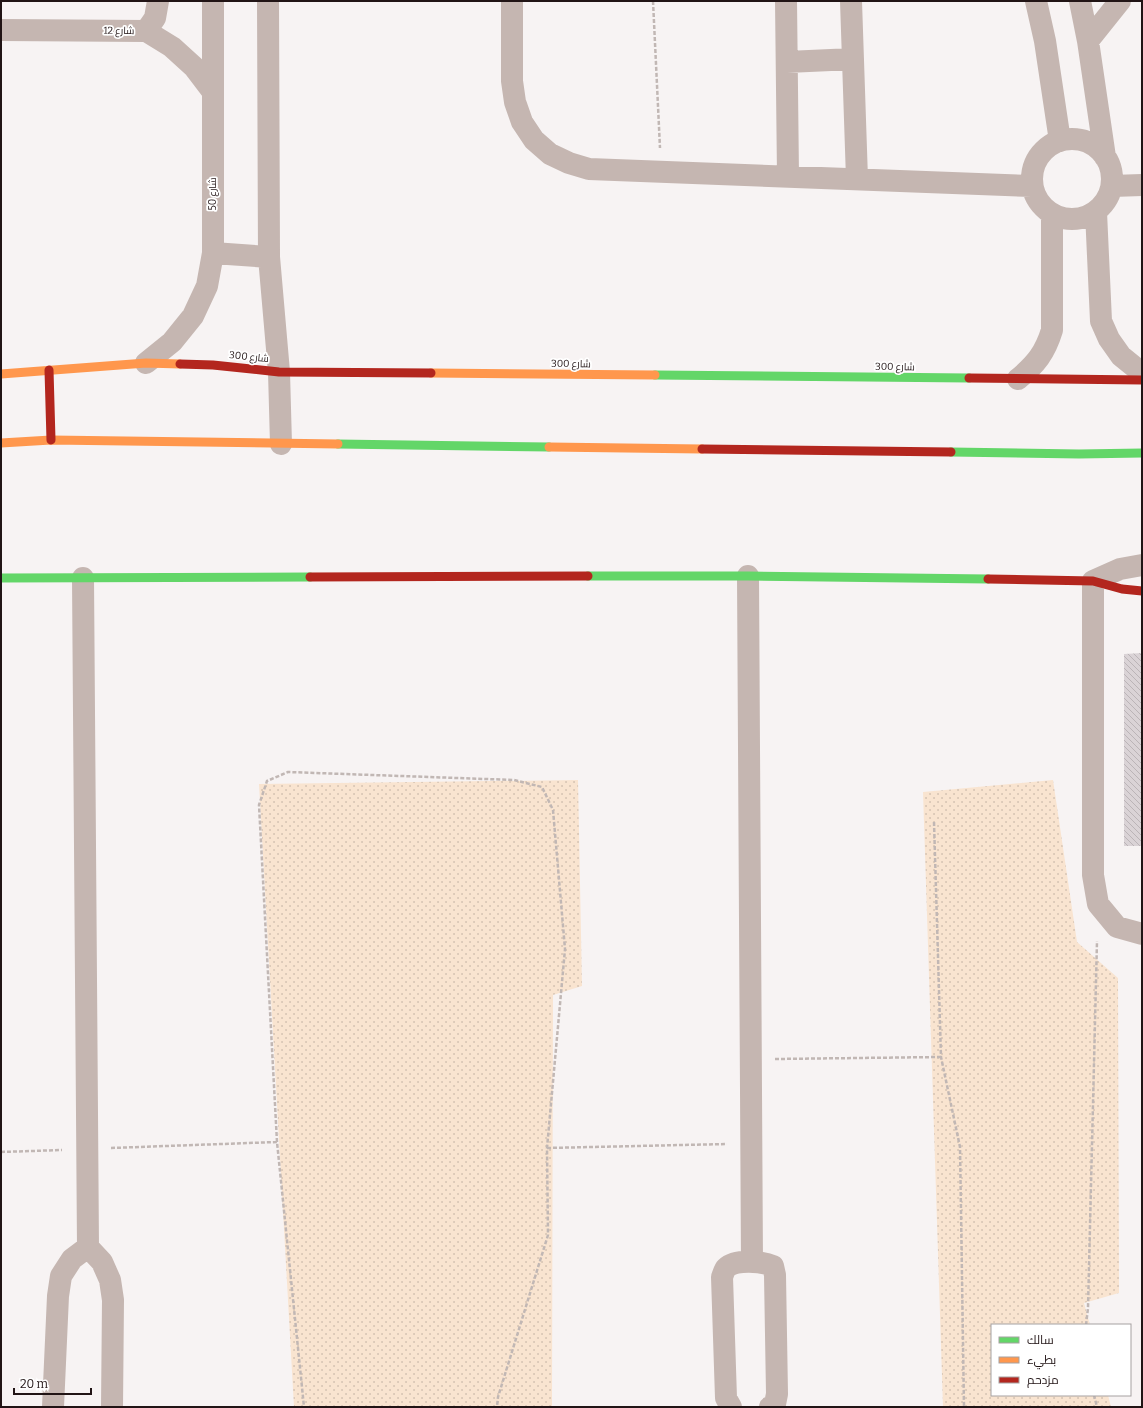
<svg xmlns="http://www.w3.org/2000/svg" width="1143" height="1408" font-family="Bitter,Cairo,serif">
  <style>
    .park { fill: url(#park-dots) }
    .building { fill: url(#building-back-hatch) }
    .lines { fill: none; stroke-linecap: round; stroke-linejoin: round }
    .path { stroke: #c1b7b4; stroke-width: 2.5; stroke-dasharray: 4 2; stroke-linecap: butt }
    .street { stroke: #c5b6b1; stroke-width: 22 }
    .fast { stroke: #63d668; stroke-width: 9 }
    .slow { stroke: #ff974d; stroke-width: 9 }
    .jam { stroke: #b3261e; stroke-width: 9 }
    .labels { text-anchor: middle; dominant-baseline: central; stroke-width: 3.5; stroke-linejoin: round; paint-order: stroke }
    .street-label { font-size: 10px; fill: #211415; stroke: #fff }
  </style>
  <defs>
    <pattern id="park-dots" width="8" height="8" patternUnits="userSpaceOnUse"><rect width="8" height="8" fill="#f9e4d0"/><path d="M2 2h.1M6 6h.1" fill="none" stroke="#d5c3b2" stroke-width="1.8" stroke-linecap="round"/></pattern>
    <pattern id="building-back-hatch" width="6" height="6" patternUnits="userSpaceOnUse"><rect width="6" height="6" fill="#dad3d6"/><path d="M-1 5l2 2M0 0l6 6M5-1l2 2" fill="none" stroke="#bbb4b7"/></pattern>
  </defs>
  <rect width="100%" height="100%" fill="#f7f3f3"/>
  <path class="park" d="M578 780 582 986 553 995 552 1407H294L259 784Z
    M1053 780 1077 942 1118 978 1119 1293 1084 1303 1090 1325H992V1395H1108L1111 1407H943L923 792Z"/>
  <path class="building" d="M1142 653V846H1124V654Z"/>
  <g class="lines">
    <path class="path" d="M653 1 660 148
      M934 822 941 1057 960 1147 964 1407
      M775 1059 941 1057
      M277 1142 259 805 267 781 288 772 514 780 542 787 553 810 565 949 547 1148 548 1235 498 1397 497 1407
      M111 1148 277 1142 304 1407
      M547 1148 727 1144
      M1 1152 62 1150
      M1086 1325 1088 1308 1097 941
      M1094 1395 1097 1407"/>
    <path class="street" d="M268 1 269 257 279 372 281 444
      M512 1V81L515 102 522 122 534 140 550 154 569 163 589 169 1032 186
      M786 1 788 176
      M851 1 857 179
      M1036 1 1045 41 1060 141
      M1080 1 1088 41 1105 157
      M1 30 146 31 172 47 194 67 213 92
      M146 31 155 18 158 1
      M1088 41 1120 1
      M787 62 853 59
      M1032 179a40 40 0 1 1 80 0a40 40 0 1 1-80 0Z
      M1112 186 1142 185
      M1096 212 1101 321 1109 339 1121 356 1142 373
      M213 253 269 257
      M146 363 172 342 193 316 207 286 213 253V1
      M1018 379C1036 364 1045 353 1052 330V214
      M1142 565 1120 569 1093 581V875L1098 904 1117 927 1142 934
      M748 576 752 1262
      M83 578 88 1247
      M53 1407 58 1296 61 1276 72 1259 88 1247 102 1262 110 1280 113 1300 112 1407
      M731 1407 726 1398 722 1277C723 1275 724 1270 726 1268 735 1259 762 1261 773 1266L775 1275 777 1394 775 1404 770 1407"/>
    <path class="fast" d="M655 375 969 378
      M338 444 549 447
      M951 452 1079 454 1142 453
      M588 576H748L988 579
      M1 578 310 577"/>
    <path class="slow" d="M431 373 655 375
      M1 374 146 363 180 364
      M1 443 51 440 338 444
      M549 447 702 449"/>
    <path class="jam" d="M180 364 213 365 279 372 431 373
      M49 370 51 440
      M969 378 1142 380
      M702 449 951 452
      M310 577 588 576
      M988 579 1093 581 1122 589 1142 591"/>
  </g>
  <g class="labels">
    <g class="street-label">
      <text transform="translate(119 31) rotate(1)">شارع 12</text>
      <text transform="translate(213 194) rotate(-90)">شارع 50</text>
      <text transform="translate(249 357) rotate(6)">شارع 300</text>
      <text transform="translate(571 364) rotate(1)">شارع 300</text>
      <text transform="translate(895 367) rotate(1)">شارع 300</text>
    </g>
  </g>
  <rect width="1143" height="1408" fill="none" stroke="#211415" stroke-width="4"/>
  <rect x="991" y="1324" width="140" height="72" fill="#ffffff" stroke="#a6a1a1"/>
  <rect x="999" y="1337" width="20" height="6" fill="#63d668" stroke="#a6a1a1"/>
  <text x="1027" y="1344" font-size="12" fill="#211415">سالك</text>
  <rect x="999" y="1357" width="20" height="6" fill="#ff974d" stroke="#a6a1a1"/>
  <text x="1027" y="1364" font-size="12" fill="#211415">بطيء</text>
  <rect x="999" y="1377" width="20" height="6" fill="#b3261e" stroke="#a6a1a1"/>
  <text x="1027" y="1384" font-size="12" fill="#211415">مزدحم</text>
  <path d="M14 1388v6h77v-6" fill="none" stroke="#211415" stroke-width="2"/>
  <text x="20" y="1388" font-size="12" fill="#211415" stroke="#ffffff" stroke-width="3" paint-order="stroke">20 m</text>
</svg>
